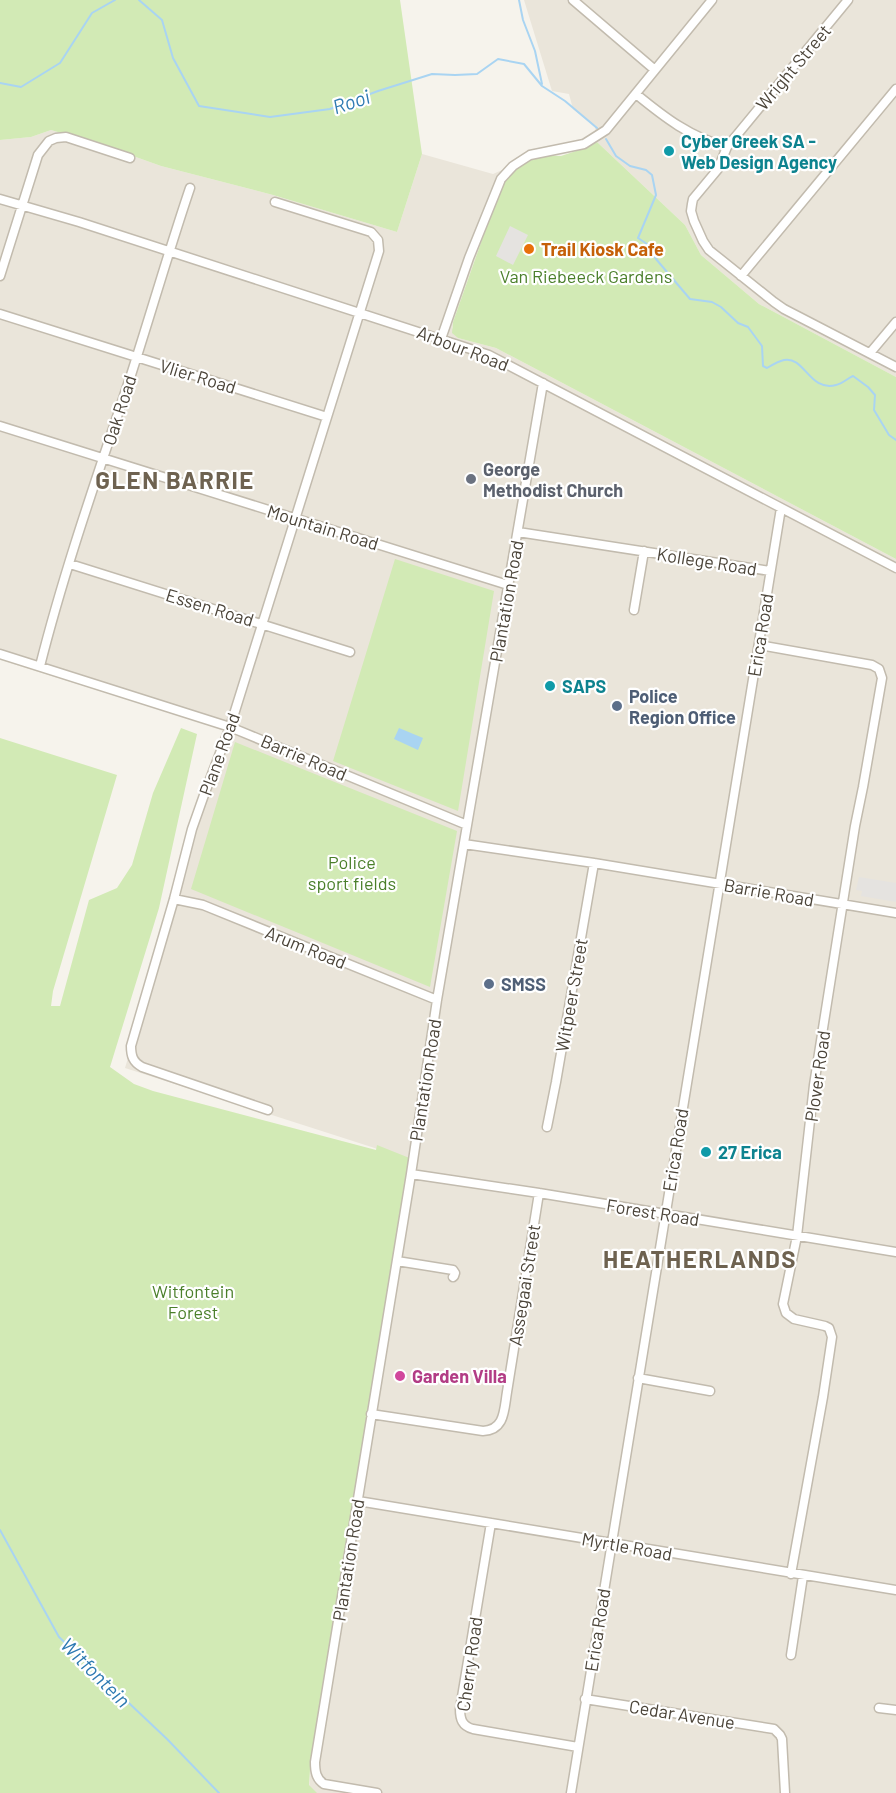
<svg xmlns="http://www.w3.org/2000/svg" width="896" height="1793" font-family="Barlow,sans-serif">
  <style>
    .residential { fill: #eae5da }
    .green { fill: #d2eab5 }
    .parking { fill: #e5e3e0 }
    .water { fill: #a9d4f2 }
    .lines { fill: none; stroke-linecap: round; stroke-linejoin: round }
    .stream { stroke: #a9d4f2; stroke-width: 2 }
    .street-casing { stroke: #c2bbae; stroke-width: 11 }
    .street { stroke: #fff; stroke-width: 8 }
    .culture-dot { fill: #0f9aa8; stroke: #fff; stroke-width: 2 }
    .food-dot { fill: #e8710a; stroke: #fff; stroke-width: 2 }
    .worship-dot { fill: #6b7280; stroke: #fff; stroke-width: 2 }
    .service-dot { fill: #5c6f8a; stroke: #fff; stroke-width: 2 }
    .hotel-dot { fill: #d1479c; stroke: #fff; stroke-width: 2 }
    .labels { text-anchor: middle; dominant-baseline: central; stroke-width: 4.5; stroke-linejoin: round; paint-order: stroke }
    .street-label { font-size: 18px; fill: #4b4439; stroke: #fff }
    .culture-label { font-size: 18px; font-weight: bold; fill: #0d838f; stroke: #fff; text-anchor: start }
    .food-label { font-size: 18px; font-weight: bold; fill: #c56008; stroke: #fff; text-anchor: start }
    .park-label { font-size: 18px; fill: #4a7f2a; stroke: #fff }
    .worship-label { font-size: 18px; font-weight: bold; fill: #5b616d; stroke: #fff; text-anchor: start }
    .service-label { font-size: 18px; font-weight: bold; fill: #4e5e75; stroke: #fff; text-anchor: start }
    .hotel-label { font-size: 18px; font-weight: bold; fill: #b23c85; stroke: #fff; text-anchor: start }
    .water-label { font-size: 20px; font-style: italic; fill: #2e7ab2; stroke: #fff }
    .district-label { font-size: 24px; font-weight: bold; letter-spacing: 1.5px; fill: #6e6250; stroke: #fff }
  </style>
  <rect width="100%" height="100%" fill="#f6f3ec"/>
  <path class="residential" d="M524 0H896V377L759 304 701 255 685 225 597 142 595 127 573 109 569 94 552 91Z
    M51 130 105 146 161 166 273 195 397 232 422 154 493 174 518 163 502 183 453 322 452 328 458 338 496 348 896 559V1793H309L310 1770 412 1160 125 1068 226 730 0 660V140L31 137Z"/>
  <path class="green" d="M0 0H400L422 154 397 232 273 195 161 166 105 146 51 130 31 137 0 140Z
    M597 142 685 225 701 255 759 304 896 377V559L496 348 458 338 452 333 453 322 502 183 518 163 539 155 561 156 588 147Z
    M395 559 494 591 458 811 333 761Z
    M181 728 197 734 159 908 110 1067 134 1084 153 1091 376 1150 377 1145 412 1159 310 1770 309 1785 317 1793H0V738L117 775 53 991 51 1006H60L89 900 117 888 132 865 153 793Z
    M235 742 457 831 430 987 191 889Z"/>
  <path class="parking" d="M510 226 528 235 513 265 496 256Z
    M859 877 896 883V902L861 896 862 891 856 890Z"/>
  <path class="water" d="M399 728 423 738 418 750 394 739Z"/>
  <g class="lines">
    <path class="stream" d="M139 0 162 20 173 58 199 106 270 117 330 109 378 91 432 74 455 75 477 74 498 59 524 64 542 86 565 101 597 128
      M519 0 523 20 535 51 542 84
      M0 83 21 87 60 63 92 13 115 0
      M606 139 616 156 630 166 646 170 652 175 656 195 638 238 647 244 656 259 690 299 712 302 721 307 738 323 748 327 762 346 763 366 767 368C772 365 779 361 784 360 805 356 809 392 836 385 842 384 848 378 853 376L868 387 875 395 874 410 889 435 896 440
      M0 1530 59 1637 167 1739 219 1793"/>
    <defs>
      <path id="street" d="M573 0 655 70
        M848 0 727 147 718 169 693 199 692 204 691 211 694 221 703 241 709 250 774 302 784 309 896 367
        M636 94C664 117 691 138 727 147
        M0 199 79 222 489 355 896 568
        M0 276 38 155 49 141 56 138 66 137 130 158
        M741 276 896 89
        M0 314 327 417
        M441 339 469 258 501 179 513 166 530 155 584 144 606 130 712 0
        M870 353 896 322
        M0 426 508 585
        M518 532 770 571
        M70 564 350 652
        M634 610 644 551
        M759 645 872 665 879 669 882 678 863 787 855 826 814 1085 797 1236 783 1304 786 1313 794 1319 825 1326 829 1328 832 1337 823 1397 791 1574
        M0 654 230 727 467 825
        M40 666C65 567 99 471 131 375 151 313 169 250 190 188
        M464 844 594 863 896 913
        M174 899 203 905 437 1000
        M268 1110 142 1067C133 1062 131 1056 131 1046L174 899 192 829 204 795 230 727 379 251 378 240 371 232 275 202
        M547 1127 556 1082 594 863
        M411 1174 539 1193 896 1252
        M397 1261 453 1270 455 1273 454 1276 453 1277
        M638 1378 710 1391
        M371 1414 483 1431C505 1430 504 1410 507 1392L539 1193
        M358 1501 896 1590
        M491 1523 460 1709C460 1719 462 1726 473 1729L578 1747
        M791 1655 803 1576
        M585 1699 774 1729 780 1735 782 1739 785 1793
        M879 1708 896 1710
        M377 1793 324 1784C316 1779 315 1771 315 1762L411 1174 437 1000 543 383
        M571 1793 781 508"/>
    </defs>
    <use href="#street" class="street-casing"/>
    <use href="#street" class="street"/>
  </g>
  <g class="culture-dot">
    <circle cx="669" cy="151" r="6"/>
    <circle cx="550" cy="686" r="6"/>
    <circle cx="706" cy="1152" r="6"/>
  </g>
  <circle class="food-dot" cx="529" cy="249" r="6"/>
  <circle class="worship-dot" cx="471" cy="479" r="6"/>
  <g class="service-dot">
    <circle cx="617" cy="706" r="6"/>
    <circle cx="489" cy="984" r="6"/>
  </g>
  <circle class="hotel-dot" cx="400" cy="1376" r="6"/>
  <g class="labels">
    <g class="street-label">
      <text transform="translate(793 67) rotate(-50)">Wright Street</text>
      <text transform="translate(463 348) rotate(21)">Arbour Road</text>
      <text transform="translate(198 376) rotate(17)">Vlier Road</text>
      <text transform="translate(119 410) rotate(-72)">Oak Road</text>
      <text transform="translate(323 527) rotate(17)">Mountain Road</text>
      <text transform="translate(707 561) rotate(9)">Kollege Road</text>
      <text transform="translate(506 601) rotate(-80)">Plantation Road</text>
      <text transform="translate(210 607) rotate(17)">Essen Road</text>
      <text transform="translate(760 635) rotate(-81)">Erica Road</text>
      <text transform="translate(219 754) rotate(-70)">Plane Road</text>
      <text transform="translate(304 757) rotate(23)">Barrie Road</text>
      <text transform="translate(769 892) rotate(10)">Barrie Road</text>
      <text transform="translate(306 947) rotate(22)">Arum Road</text>
      <text transform="translate(571 995) rotate(-80)">Witpeer Street</text>
      <text transform="translate(817 1076) rotate(-82)">Plover Road</text>
      <text transform="translate(425 1080) rotate(-81)">Plantation Road</text>
      <text transform="translate(675 1150) rotate(-81)">Erica Road</text>
      <text transform="translate(653 1212) rotate(9)">Forest Road</text>
      <text transform="translate(524 1285) rotate(-81)">Assegaai Street</text>
      <text transform="translate(627 1546) rotate(10)">Myrtle Road</text>
      <text transform="translate(348 1560) rotate(-81)">Plantation Road</text>
      <text transform="translate(597 1630) rotate(-81)">Erica Road</text>
      <text transform="translate(469 1664) rotate(-82)">Cherry Road</text>
      <text transform="translate(682 1714) rotate(9)">Cedar Avenue</text>
    </g>
    <g class="culture-label">
      <text x="681" y="141">Cyber Greek SA -<tspan x="681" dy="21">Web Design Agency</tspan></text>
      <text x="562" y="686">SAPS</text>
      <text x="718" y="1152">27 Erica</text>
    </g>
    <g class="food-label">
      <text x="541" y="249">Trail Kiosk Cafe</text>
    </g>
    <g class="park-label">
      <text x="586" y="276">Van Riebeeck Gardens</text>
      <text x="352" y="862">Police<tspan x="352" dy="21">sport fields</tspan></text>
      <text x="193" y="1291">Witfontein<tspan x="193" dy="21">Forest</tspan></text>
    </g>
    <g class="worship-label">
      <text x="483" y="469">George<tspan x="483" dy="21">Methodist Church</tspan></text>
    </g>
    <g class="service-label">
      <text x="629" y="696">Police<tspan x="629" dy="21">Region Office</tspan></text>
      <text x="501" y="984">SMSS</text>
    </g>
    <g class="hotel-label">
      <text x="412" y="1376">Garden Villa</text>
    </g>
    <g class="water-label">
      <text transform="translate(351 101) rotate(-18)">Rooi</text>
      <text transform="translate(96 1672) rotate(45)">Witfontein</text>
    </g>
    <g class="district-label">
      <text x="175" y="479">GLEN BARRIE</text>
      <text x="700" y="1258">HEATHERLANDS</text>
    </g>
  </g>
</svg>
